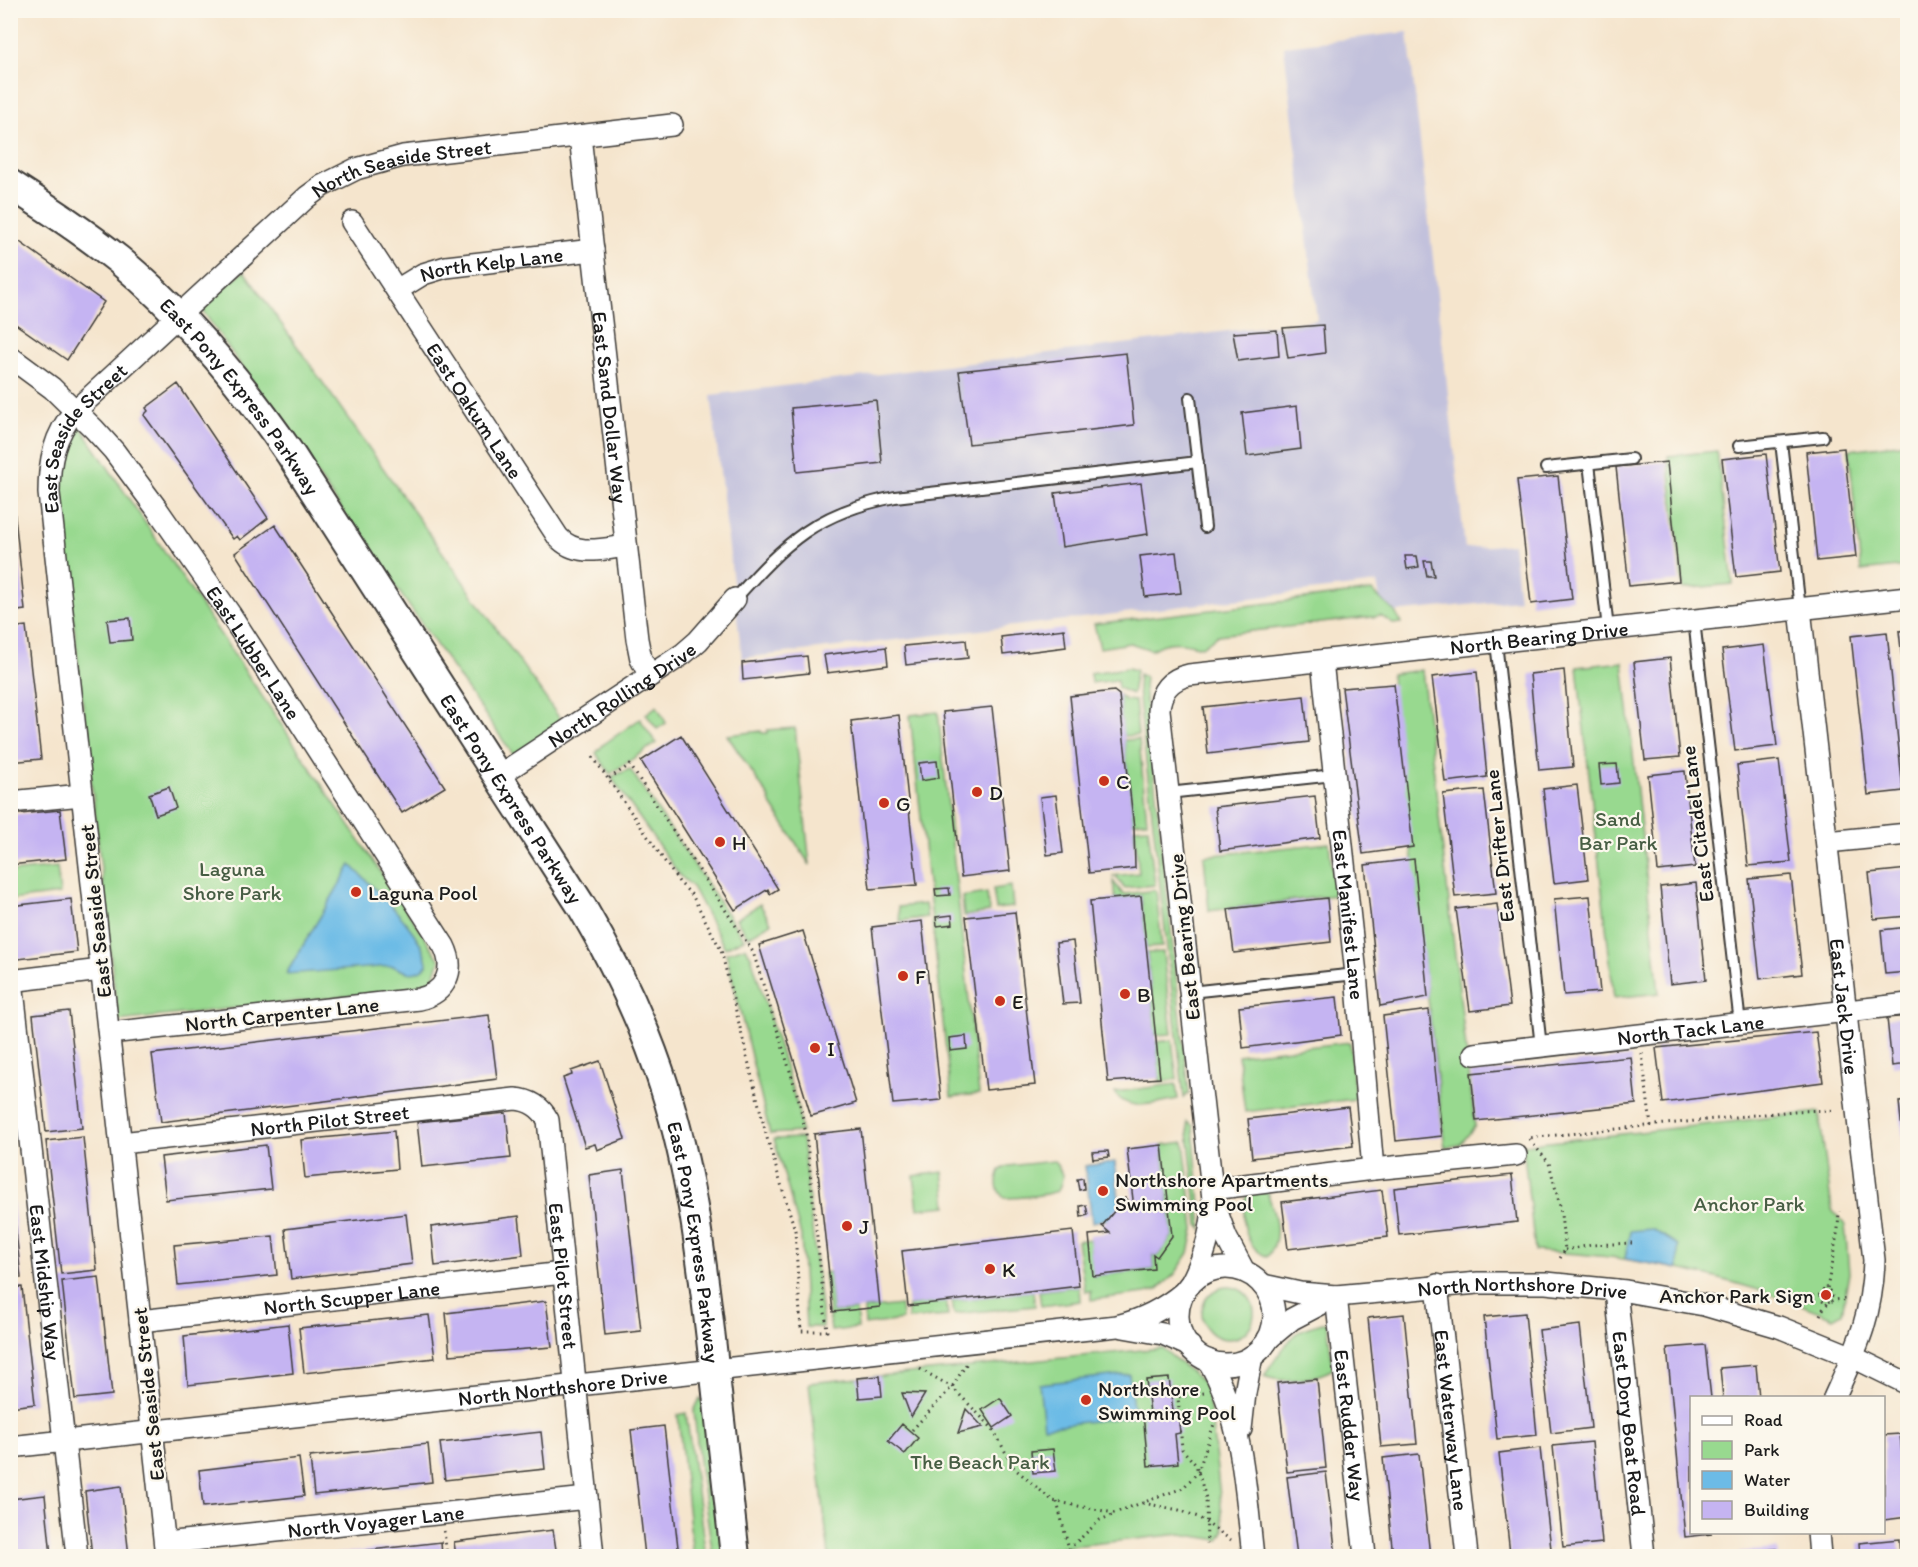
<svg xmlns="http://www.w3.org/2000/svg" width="1918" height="1567" font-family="Itim,sans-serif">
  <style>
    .industrial { fill: #c2c1dc }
    .green { fill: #98d98f; stroke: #5a7a56; stroke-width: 1.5 }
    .water { fill: #6cbbe6; stroke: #446c81; stroke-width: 1.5 }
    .building { fill: #c5b4f2 }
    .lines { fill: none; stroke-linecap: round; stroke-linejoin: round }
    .service-casing { stroke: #3d3a37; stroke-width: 14 }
    .minor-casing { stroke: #3d3a37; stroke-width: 24 }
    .secondary-casing { stroke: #3d3a37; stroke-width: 32 }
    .path { stroke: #3d3a37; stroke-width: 3; stroke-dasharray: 1.5 4.5; stroke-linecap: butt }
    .service { stroke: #fff; stroke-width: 10 }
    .minor { stroke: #fff; stroke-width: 21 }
    .secondary { stroke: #fff; stroke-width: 28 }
    .poi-dot { fill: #c8321e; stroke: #fbf7ec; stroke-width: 2 }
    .labels { text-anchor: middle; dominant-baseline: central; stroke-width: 4.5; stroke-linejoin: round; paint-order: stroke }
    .street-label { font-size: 21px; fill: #1c1c1c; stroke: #fbf7ec }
    .poi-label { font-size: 21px; fill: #1c1c1c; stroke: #fbf7ec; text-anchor: start }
    .park-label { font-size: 21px; fill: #475e44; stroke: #fbf7ec }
  </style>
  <rect width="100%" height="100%" fill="#fbf7ec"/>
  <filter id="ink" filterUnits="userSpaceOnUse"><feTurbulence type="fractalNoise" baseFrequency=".0167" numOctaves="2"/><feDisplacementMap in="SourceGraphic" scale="12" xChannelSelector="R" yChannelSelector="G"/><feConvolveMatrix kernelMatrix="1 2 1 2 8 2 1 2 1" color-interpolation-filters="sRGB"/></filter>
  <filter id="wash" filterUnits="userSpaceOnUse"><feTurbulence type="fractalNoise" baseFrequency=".008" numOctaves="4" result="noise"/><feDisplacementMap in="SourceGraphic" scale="24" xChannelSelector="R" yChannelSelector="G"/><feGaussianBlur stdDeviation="1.35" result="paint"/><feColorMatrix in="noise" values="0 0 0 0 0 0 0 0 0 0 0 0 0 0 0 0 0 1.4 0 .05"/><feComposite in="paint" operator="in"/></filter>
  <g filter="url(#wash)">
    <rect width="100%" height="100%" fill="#f5e5cd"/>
    <path class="industrial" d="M1408 32 1465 548 1513 544 1519 600 1383 613 1377 583 742 658 711 395 1317 320 1284 46Z"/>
    <path class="green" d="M244 271 563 723 514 756 200 307Z
      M80 426 440 960 430 987 118 1021 57 473Z
      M1907 443V566L1861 571 1849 450Z
      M1717 451 1733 584 1683 589 1668 456Z
      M1372 591 1395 612 1401 623 1393 624 1381 616 1218 635 1202 647C1183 642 1168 639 1151 650L1130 643 1100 648 1094 624Z
      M1623 662 1659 993 1614 998 1577 667Z
      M1128 668 1136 670 1132 694 1118 688 1117 680 1091 683 1090 673Z
      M1422 670 1475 1126 1461 1144 1445 1148 1391 674Z
      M1139 674 1145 677 1144 687 1189 1093 1184 1098 1138 689Z
      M1119 695 1125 700 1135 701 1138 735 1123 736Z
      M657 706 666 723 657 729 646 714Z
      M938 712 979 1094 951 1097 910 715Z
      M640 719 656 743 610 774 596 753 604 744Z
      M795 728 810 865 769 801 770 799 727 735 761 731 762 733H767V730Z
      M1139 739 1147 821 1133 822 1124 740Z
      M630 769 744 939 725 948 691 885 680 876 611 777Z
      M1148 827 1155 885 1124 888 1116 876H1112L1139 873 1134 828Z
      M1329 843 1335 895 1209 911 1204 856Z
      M57 867 60 894 11 900V872Z
      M1113 881 1122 893 1125 894 1156 890 1162 947 1146 948 1141 896 1115 899Z
      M1011 886 1013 907 996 909 993 889Z
      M987 893 989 912 964 916 962 897Z
      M760 904 771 923 748 937 736 919Z
      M925 904 927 917 900 921 898 907Z
      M745 947 751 956 798 1108 801 1132 770 1134 726 953Z
      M1163 952 1172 1034 1155 1035 1147 953Z
      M1172 1040 1177 1079 1160 1082 1156 1042Z
      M1350 1042 1355 1099 1245 1112 1238 1055Z
      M1176 1084 1178 1099C1159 1102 1126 1114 1115 1092Z
      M1819 1112 1832 1210 1845 1225 1849 1273 1842 1313 1833 1318C1765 1288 1691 1269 1617 1258 1590 1254 1562 1253 1535 1251L1523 1145Z
      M1187 1122 1193 1126 1202 1229 1198 1225Z
      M802 1138 823 1327H806L801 1235 774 1139Z
      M1184 1142 1194 1230 1189 1253 1175 1274 1157 1290 1145 1293 1091 1300V1291H1085L1077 1241 1090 1239 1094 1276 1154 1269 1153 1254 1157 1257 1172 1236 1162 1145Z
      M1054 1161C1063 1174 1065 1176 1058 1191 1041 1196 1022 1198 1004 1198 995 1189 996 1181 1000 1170L1008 1166Z
      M943 1172 947 1206 918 1209 914 1176Z
      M1267 1191C1274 1212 1284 1238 1267 1257 1242 1245 1241 1217 1247 1194Z
      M829 1272 833 1312 856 1310 858 1328 831 1331 824 1273Z
      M1079 1286 1080 1301 1041 1306 1039 1291Z
      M1202 1313a26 26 0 1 1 52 0a26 26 0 1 1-52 0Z
      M1033 1291 1035 1306 954 1314 952 1301Z
      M946 1301 948 1316 908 1319V1306Z
      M901 1305 902 1320 865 1325 864 1309Z
      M1327 1322 1333 1369C1316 1379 1283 1384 1264 1376 1272 1364 1288 1339 1300 1331 1309 1326 1318 1324 1327 1322Z
      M1162 1348 1204 1383 1210 1408 1224 1531 1219 1540 1181 1534 984 1556H829L809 1383Z
      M700 1398 706 1408 723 1556H713L699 1462 694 1411Z
      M686 1413 706 1556H693L678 1415Z"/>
    <path class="water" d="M351 865C373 888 426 934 427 965 416 977 406 973 393 966L286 974Z
      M1115 1162 1121 1217 1092 1222 1085 1166Z
      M1652 1229 1678 1245V1269L1625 1259 1630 1231Z
      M1129 1374 1134 1416 1044 1427 1039 1384Z"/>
    <g id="blocks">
      <path class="building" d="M10 235 104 302 67 360 10 320Z
        M1323 325 1325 353 1288 358 1283 328Z
        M1277 330 1279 356 1238 361 1233 333Z
        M1126 353 1134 425 969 444 959 371Z
        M178 384 268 518 240 540 237 536 233 539 144 415 148 411 146 408Z
        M876 400 882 463 797 472 791 408Z
        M1297 406 1301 449 1247 456 1242 413Z
        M12 435 15 462H10V436Z
        M1844 448 1856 557 1817 561 1806 452Z
        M1766 454 1780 572 1736 577 1722 459Z
        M1667 462 1679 581 1629 586 1616 467Z
        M1558 476 1572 599 1531 604 1517 480Z
        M1141 483 1148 534 1062 547 1055 493Z
        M10 489H12L25 610 10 612Z
        M275 525 445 787 402 813 235 553Z
        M1176 552 1181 593 1145 597 1140 556Z
        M1405 556H1417L1419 567 1407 569Z
        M1424 561H1431L1434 576H1427Z
        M130 618 132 640 110 642 107 620Z
        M26 626 41 759 10 762V628Z
        M1064 629 1066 647 1003 655 1001 637Z
        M1908 630V695H1906L1899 631Z
        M1887 632 1903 791 1868 795 1851 636Z
        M966 640 968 658 906 665 904 646Z
        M1764 645 1777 746 1735 751 1722 650Z
        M886 647 888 665 827 673 824 655Z
        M807 656 809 673 743 680 742 663Z
        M1670 658 1680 757 1645 760 1634 662Z
        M1564 670 1573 767 1539 770 1530 674Z
        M1477 672 1487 777 1445 782 1432 677Z
        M1394 684 1413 847 1363 854 1342 688Z
        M1114 691 1119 695 1134 828 1135 868 1089 873 1070 696Z
        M1304 696 1309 742 1208 754 1203 707Z
        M992 707 1010 871 961 877 943 712Z
        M899 715 917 885 870 889 851 721Z
        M681 735 778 889 770 894 768 889 735 910 641 761Z
        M1779 760 1791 862 1748 866 1737 765Z
        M937 761 939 778 921 781 919 763Z
        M1617 764 1619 783 1601 785 1599 765Z
        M1685 771 1695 867 1658 871 1648 775Z
        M1577 785 1588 879 1554 883 1543 789Z
        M169 787 176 808 156 815 149 794Z
        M1484 790 1496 893 1455 897 1443 794Z
        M1056 795 1063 853 1047 855 1040 797Z
        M1315 796 1320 838 1220 851 1215 807Z
        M60 810 66 859 10 865V815Z
        M1414 859 1428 997 1380 1006 1365 865Z
        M1908 869V916L1874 919 1869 873Z
        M1791 875 1802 974 1760 979 1749 879Z
        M1696 883 1706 980 1670 984 1660 887Z
        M949 888 950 895 936 896 935 889Z
        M1141 896 1160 1078 1108 1082 1090 901Z
        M1590 896 1600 992 1564 995 1554 899Z
        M1327 898 1331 942 1234 953 1228 909Z
        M71 899 77 952 10 960V906Z
        M1497 904 1510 1006 1470 1011 1456 909Z
        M1015 912 1035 1085 986 1090 966 917Z
        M952 915 953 924 937 926 936 917Z
        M922 921 941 1100 893 1104 872 927Z
        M1908 927V972L1885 974 1881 930Z
        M803 931 856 1103 811 1116 759 945Z
        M1073 941 1080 1003 1063 1004 1056 943Z
        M1337 997 1341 1035 1243 1048 1239 1007Z
        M1429 1010 1442 1136 1396 1141 1383 1016Z
        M69 1011 82 1128 46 1132 33 1015Z
        M489 1015 497 1079 161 1122 152 1054Z
        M1908 1016V1064L1892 1066 1887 1018Z
        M1816 1032 1823 1082 1663 1103 1656 1048Z
        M966 1036 967 1049 950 1051 949 1038Z
        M1631 1057 1636 1104 1476 1121 1471 1073Z
        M600 1061 625 1139 597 1150 595 1144 585 1147 563 1078 572 1075 571 1071Z
        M1908 1101V1168H1906L1899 1102Z
        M1348 1107 1353 1146 1252 1158 1248 1119Z
        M506 1113 511 1158 422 1167 417 1122Z
        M861 1129 880 1307 833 1312 814 1134Z
        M394 1131 397 1169 305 1178 301 1140Z
        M83 1137 97 1270 61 1274 46 1141Z
        M266 1145 271 1189 166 1200 161 1157Z
        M1162 1145 1172 1236 1157 1257 1153 1254 1154 1269 1093 1276 1089 1235 1110 1233 1102 1226 1125 1198 1134 1208 1127 1149Z
        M1108 1151 1109 1157 1093 1159 1092 1152Z
        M623 1170 641 1331 605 1335 589 1175Z
        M1512 1175 1517 1222 1399 1235 1394 1188Z
        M1083 1178 1084 1189 1079 1190 1077 1179Z
        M1382 1190 1388 1237 1288 1249 1282 1202Z
        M10 1193H12L21 1278 10 1279Z
        M1086 1205 1088 1215 1081 1217 1080 1206Z
        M406 1214 412 1264 291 1279 285 1229Z
        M519 1216 523 1255 435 1266 431 1227Z
        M1073 1231 1079 1286 908 1306 902 1251Z
        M273 1236 277 1275 178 1285 174 1245Z
        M99 1277 112 1395 75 1399 62 1281Z
        M22 1287 35 1404 10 1407V1288Z
        M546 1301 552 1347 450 1355 446 1313Z
        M1525 1313 1537 1435 1497 1439 1484 1317Z
        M1404 1314 1417 1444 1381 1447 1368 1318Z
        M429 1315 435 1358 304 1373 299 1328Z
        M288 1324 293 1373 188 1385 184 1336Z
        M1580 1325 1591 1428 1551 1433 1539 1330Z
        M1705 1345 1711 1398H1692V1532L1712 1534 1685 1537 1667 1348Z
        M1756 1365 1759 1398H1723L1720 1368Z
        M880 1376 882 1396 859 1398 857 1378Z
        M1169 1378 1173 1411H1178L1180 1433 1175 1434 1178 1463 1148 1466 1143 1414 1150 1413 1146 1380Z
        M1317 1379 1326 1468 1287 1472 1277 1383Z
        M902 1393 925 1394 911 1417Z
        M1000 1398 1012 1416 994 1428 982 1410Z
        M966 1409 983 1427 958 1433Z
        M902 1424 918 1438 905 1454 888 1441Z
        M664 1426 679 1556H645L631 1430Z
        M541 1432 545 1469 445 1480 440 1443Z
        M1900 1434 1908 1517 1884 1520V1435Z
        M1592 1442 1602 1543 1563 1547 1553 1446Z
        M428 1444 432 1482 314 1495 310 1457Z
        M1540 1448 1551 1549 1510 1554 1499 1453Z
        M1053 1449 1056 1471 1033 1473 1031 1451Z
        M1419 1454 1430 1556H1393L1383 1458Z
        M299 1458 304 1496 203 1507 199 1470Z
        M1326 1472 1336 1556H1297L1287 1477Z
        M121 1486 129 1556H92L85 1491Z
        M45 1495 51 1556H15L10 1499Z
        M553 1530 557 1556H456L454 1542Z
        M1899 1539 1900 1556H1860L1859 1543Z
        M441 1542 442 1556H327V1555Z
        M1777 1549 1778 1556H1739V1552Z"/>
    </g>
  </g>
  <g filter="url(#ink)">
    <use href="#blocks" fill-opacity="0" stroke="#3d3a37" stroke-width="1.5"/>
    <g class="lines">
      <defs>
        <path id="service" d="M1190 398 1205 527
          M1781 442 1800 609
          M1739 446 1823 437
          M1589 463 1608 629
          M1546 468 1631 459
          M735 599C786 542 817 512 895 497L1198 462
          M1694 620 1740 1024
          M1496 642 1541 1047
          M1168 793 1334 775
          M1190 992 1356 974"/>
        <g id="minor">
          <path id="s1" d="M580 136 637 639 641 659 650 676"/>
          <path id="s2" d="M352 222 558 537C576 557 602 549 626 546"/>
          <path id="s3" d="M397 290 423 274 446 267 593 250"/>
          <path id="s4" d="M10 357 52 388 94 429 114 451 157 509 230 614 444 946C456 970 446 993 419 999L109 1033"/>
          <path id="s5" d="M1800 609 1874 1260C1872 1318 1857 1347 1834 1398"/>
          <path id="s6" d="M1322 661 1356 974 1373 1169"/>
          <path id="s7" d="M498 776 683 654 698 641 735 599"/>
          <path d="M10 802 82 795"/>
          <path d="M1827 842 1908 834"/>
          <path d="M10 981 101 970"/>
          <path id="s8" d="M12 981 77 1556"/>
          <path id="s9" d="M1474 1054 1908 1004"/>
          <path id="s10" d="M121 1143 515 1099C530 1100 541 1107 548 1120L593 1556"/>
          <path d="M1212 1189 1373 1169 1516 1155"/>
          <path d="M1216 1209 1226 1237 1244 1271"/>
          <circle cx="1226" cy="1316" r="48"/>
          <path id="s11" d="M1191 1283C1205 1256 1213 1230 1213 1199L1159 710C1160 691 1170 679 1189 675L1908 597"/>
          <path id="s12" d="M1263 1285 1300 1293 1336 1296 1478 1283H1546L1626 1291 1704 1305 1779 1327 1853 1357 1908 1384"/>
          <path id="s13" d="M1437 1285 1467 1556"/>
          <path id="s14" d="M1616 1290 1644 1556"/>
          <path id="s15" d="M1336 1296 1365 1556"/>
          <path id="s16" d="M140 1321 563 1273"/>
          <path d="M1123 1327 1163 1334 1190 1346"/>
          <path d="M1268 1339 1292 1319 1336 1296"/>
          <path d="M1208 1360C1244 1421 1245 1488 1253 1556"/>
          <path d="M1241 1429 1245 1393 1252 1356"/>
          <path id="s17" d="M10 1447 1117 1326C1142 1320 1164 1309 1184 1292"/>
          <path d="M1818 1532 1820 1556"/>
          <path id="s18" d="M165 1543 587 1498"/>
          <path id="s19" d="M166 1556 49 493C49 462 54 435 75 411L307 197 322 186 356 169 403 156 672 125"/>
        </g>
        <g id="secondary">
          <path id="s20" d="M10 184C47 208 84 232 119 260 186 316 241 382 291 455L582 907C616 965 645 1025 665 1089 691 1171 701 1254 711 1339 719 1412 727 1484 735 1556"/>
        </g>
      </defs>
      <use href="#service" class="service-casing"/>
      <use href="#minor" class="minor-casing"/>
      <use href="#secondary" class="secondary-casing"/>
      <path class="path" d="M593 757 679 882 692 895 721 950 767 1138 795 1230 801 1331H827L806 1134 799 1100 753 952 630 765 608 779
        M1642 1053 1651 1126
        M1530 1140 1528 1138 1794 1111 1835 1110
        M1534 1145 1549 1163 1560 1206 1565 1250 1559 1260
        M1565 1250 1592 1245 1632 1243
        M1820 1296a6 6 0 1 1 12 0a6 6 0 1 1-12 0Z
        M1783 1302 1819 1295 1822 1291 1827 1289 1838 1229 1839 1211
        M1820 1315C1826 1302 1832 1298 1847 1300
        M920 1369 952 1387 993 1429 1014 1468 1053 1501 1114 1513 1183 1488 1198 1472 1214 1424
        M1204 1393 1178 1397 1182 1449 1196 1465 1206 1498 1207 1544
        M912 1430 952 1387 967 1363
        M1057 1502 1069 1549 1100 1520 1115 1514
        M1143 1503 1179 1510 1198 1517 1231 1540
        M444 1531 447 1556"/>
      <use href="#service" class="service"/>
      <use href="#minor" class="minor"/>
      <use href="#secondary" class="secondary"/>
    </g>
  </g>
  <g class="poi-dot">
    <circle cx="1104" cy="781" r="6"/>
    <circle cx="977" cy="792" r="6"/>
    <circle cx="884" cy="803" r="6"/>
    <circle cx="720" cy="842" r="6"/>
    <circle cx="356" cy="892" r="6"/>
    <circle cx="903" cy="976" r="6"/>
    <circle cx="1125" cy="994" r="6"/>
    <circle cx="1000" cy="1001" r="6"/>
    <circle cx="815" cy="1048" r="6"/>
    <circle cx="1103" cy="1191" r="6"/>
    <circle cx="847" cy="1226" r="6"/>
    <circle cx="990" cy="1269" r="6"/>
    <circle cx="1826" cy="1295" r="6"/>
    <circle cx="1086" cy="1400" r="6"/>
  </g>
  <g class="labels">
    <g class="street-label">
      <text stroke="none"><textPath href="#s19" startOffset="1574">North Seaside Street</textPath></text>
      <text stroke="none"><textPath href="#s3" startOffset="100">North Kelp Lane</textPath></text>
      <text stroke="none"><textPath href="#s20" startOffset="316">East Pony Express Parkway</textPath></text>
      <text stroke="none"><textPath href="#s1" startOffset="273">East Sand Dollar Way</textPath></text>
      <text stroke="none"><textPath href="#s2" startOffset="225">East Oakum Lane</textPath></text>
      <text stroke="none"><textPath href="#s19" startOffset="1136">East Seaside Street</textPath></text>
      <text stroke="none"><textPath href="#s11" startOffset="982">North Bearing Drive</textPath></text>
      <text stroke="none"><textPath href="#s4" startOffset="386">East Lubber Lane</textPath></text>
      <text stroke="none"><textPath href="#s7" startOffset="148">North Rolling Drive</textPath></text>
      <text stroke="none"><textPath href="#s20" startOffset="802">East Pony Express Parkway</textPath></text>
      <text transform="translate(1697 824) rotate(-97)">East Citadel Lane</text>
      <text transform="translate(1499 846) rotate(-96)">East Drifter Lane</text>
      <text transform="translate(95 911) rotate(-96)">East Seaside Street</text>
      <text stroke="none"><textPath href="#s6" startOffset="255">East Manifest Lane</textPath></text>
      <text transform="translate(1184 937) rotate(-96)">East Bearing Drive</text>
      <text stroke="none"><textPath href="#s5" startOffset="400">East Jack Drive</textPath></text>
      <text transform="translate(282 1014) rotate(-6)">North Carpenter Lane</text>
      <text stroke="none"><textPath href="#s9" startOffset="218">North Tack Lane</textPath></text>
      <text stroke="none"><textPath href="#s10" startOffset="210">North Pilot Street</textPath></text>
      <text stroke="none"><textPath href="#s20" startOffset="1288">East Pony Express Parkway</textPath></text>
      <text stroke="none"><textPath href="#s10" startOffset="594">East Pilot Street</textPath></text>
      <text stroke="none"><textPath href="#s8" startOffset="303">East Midship Way</textPath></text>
      <text stroke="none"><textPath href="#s12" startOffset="261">North Northshore Drive</textPath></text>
      <text stroke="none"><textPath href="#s16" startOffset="213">North Scupper Lane</textPath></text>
      <text stroke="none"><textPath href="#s17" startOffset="556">North Northshore Drive</textPath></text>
      <text transform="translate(148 1394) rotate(-96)">East Seaside Street</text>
      <text stroke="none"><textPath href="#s13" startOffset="136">East Waterway Lane</textPath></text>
      <text stroke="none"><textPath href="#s14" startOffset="134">East Dory Boat Road</textPath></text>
      <text stroke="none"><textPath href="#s15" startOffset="130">East Rudder Way</textPath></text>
      <text stroke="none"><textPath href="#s18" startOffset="212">North Voyager Lane</textPath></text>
    </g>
    <g class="poi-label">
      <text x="1116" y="781">C</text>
      <text x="989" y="792">D</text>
      <text x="896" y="803">G</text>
      <text x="732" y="842">H</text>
      <text x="368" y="892">Laguna Pool</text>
      <text x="915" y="976">F</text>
      <text x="1137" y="994">B</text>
      <text x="1012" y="1001">E</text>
      <text x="827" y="1048">I</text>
      <text x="1115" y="1179">Northshore Apartments<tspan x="1115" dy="24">Swimming Pool</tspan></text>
      <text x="859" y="1226">J</text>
      <text x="1002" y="1269">K</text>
      <text x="1814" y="1295" text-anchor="end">Anchor Park Sign</text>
      <text x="1098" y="1388">Northshore<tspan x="1098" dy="24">Swimming Pool</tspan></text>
    </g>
    <g class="park-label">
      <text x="1618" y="818">Sand<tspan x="1618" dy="24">Bar Park</tspan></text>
      <text x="232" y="868">Laguna<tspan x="232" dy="24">Shore Park</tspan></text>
      <text x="1749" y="1203">Anchor Park</text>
      <text x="980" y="1461">The Beach Park</text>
    </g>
  </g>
  <rect width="1918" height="1567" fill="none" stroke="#fbf7ec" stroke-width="36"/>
  <rect x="1690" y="1396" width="195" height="138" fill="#fbf7ec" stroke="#a29f99" stroke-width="1.5"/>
  <rect x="1702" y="1416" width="30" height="9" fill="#ffffff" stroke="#a29f99" stroke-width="1.5"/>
  <text x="1744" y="1426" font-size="18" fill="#1c1c1c">Road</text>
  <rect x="1702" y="1441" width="30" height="18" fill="#98d98f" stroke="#a29f99" stroke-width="1.5"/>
  <text x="1744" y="1456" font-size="18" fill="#1c1c1c">Park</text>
  <rect x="1702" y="1471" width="30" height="18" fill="#6cbbe6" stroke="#a29f99" stroke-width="1.5"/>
  <text x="1744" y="1486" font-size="18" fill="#1c1c1c">Water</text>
  <rect x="1702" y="1501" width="30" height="18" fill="#c5b4f2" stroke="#a29f99" stroke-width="1.5"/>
  <text x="1744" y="1516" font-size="18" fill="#1c1c1c">Building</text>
</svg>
